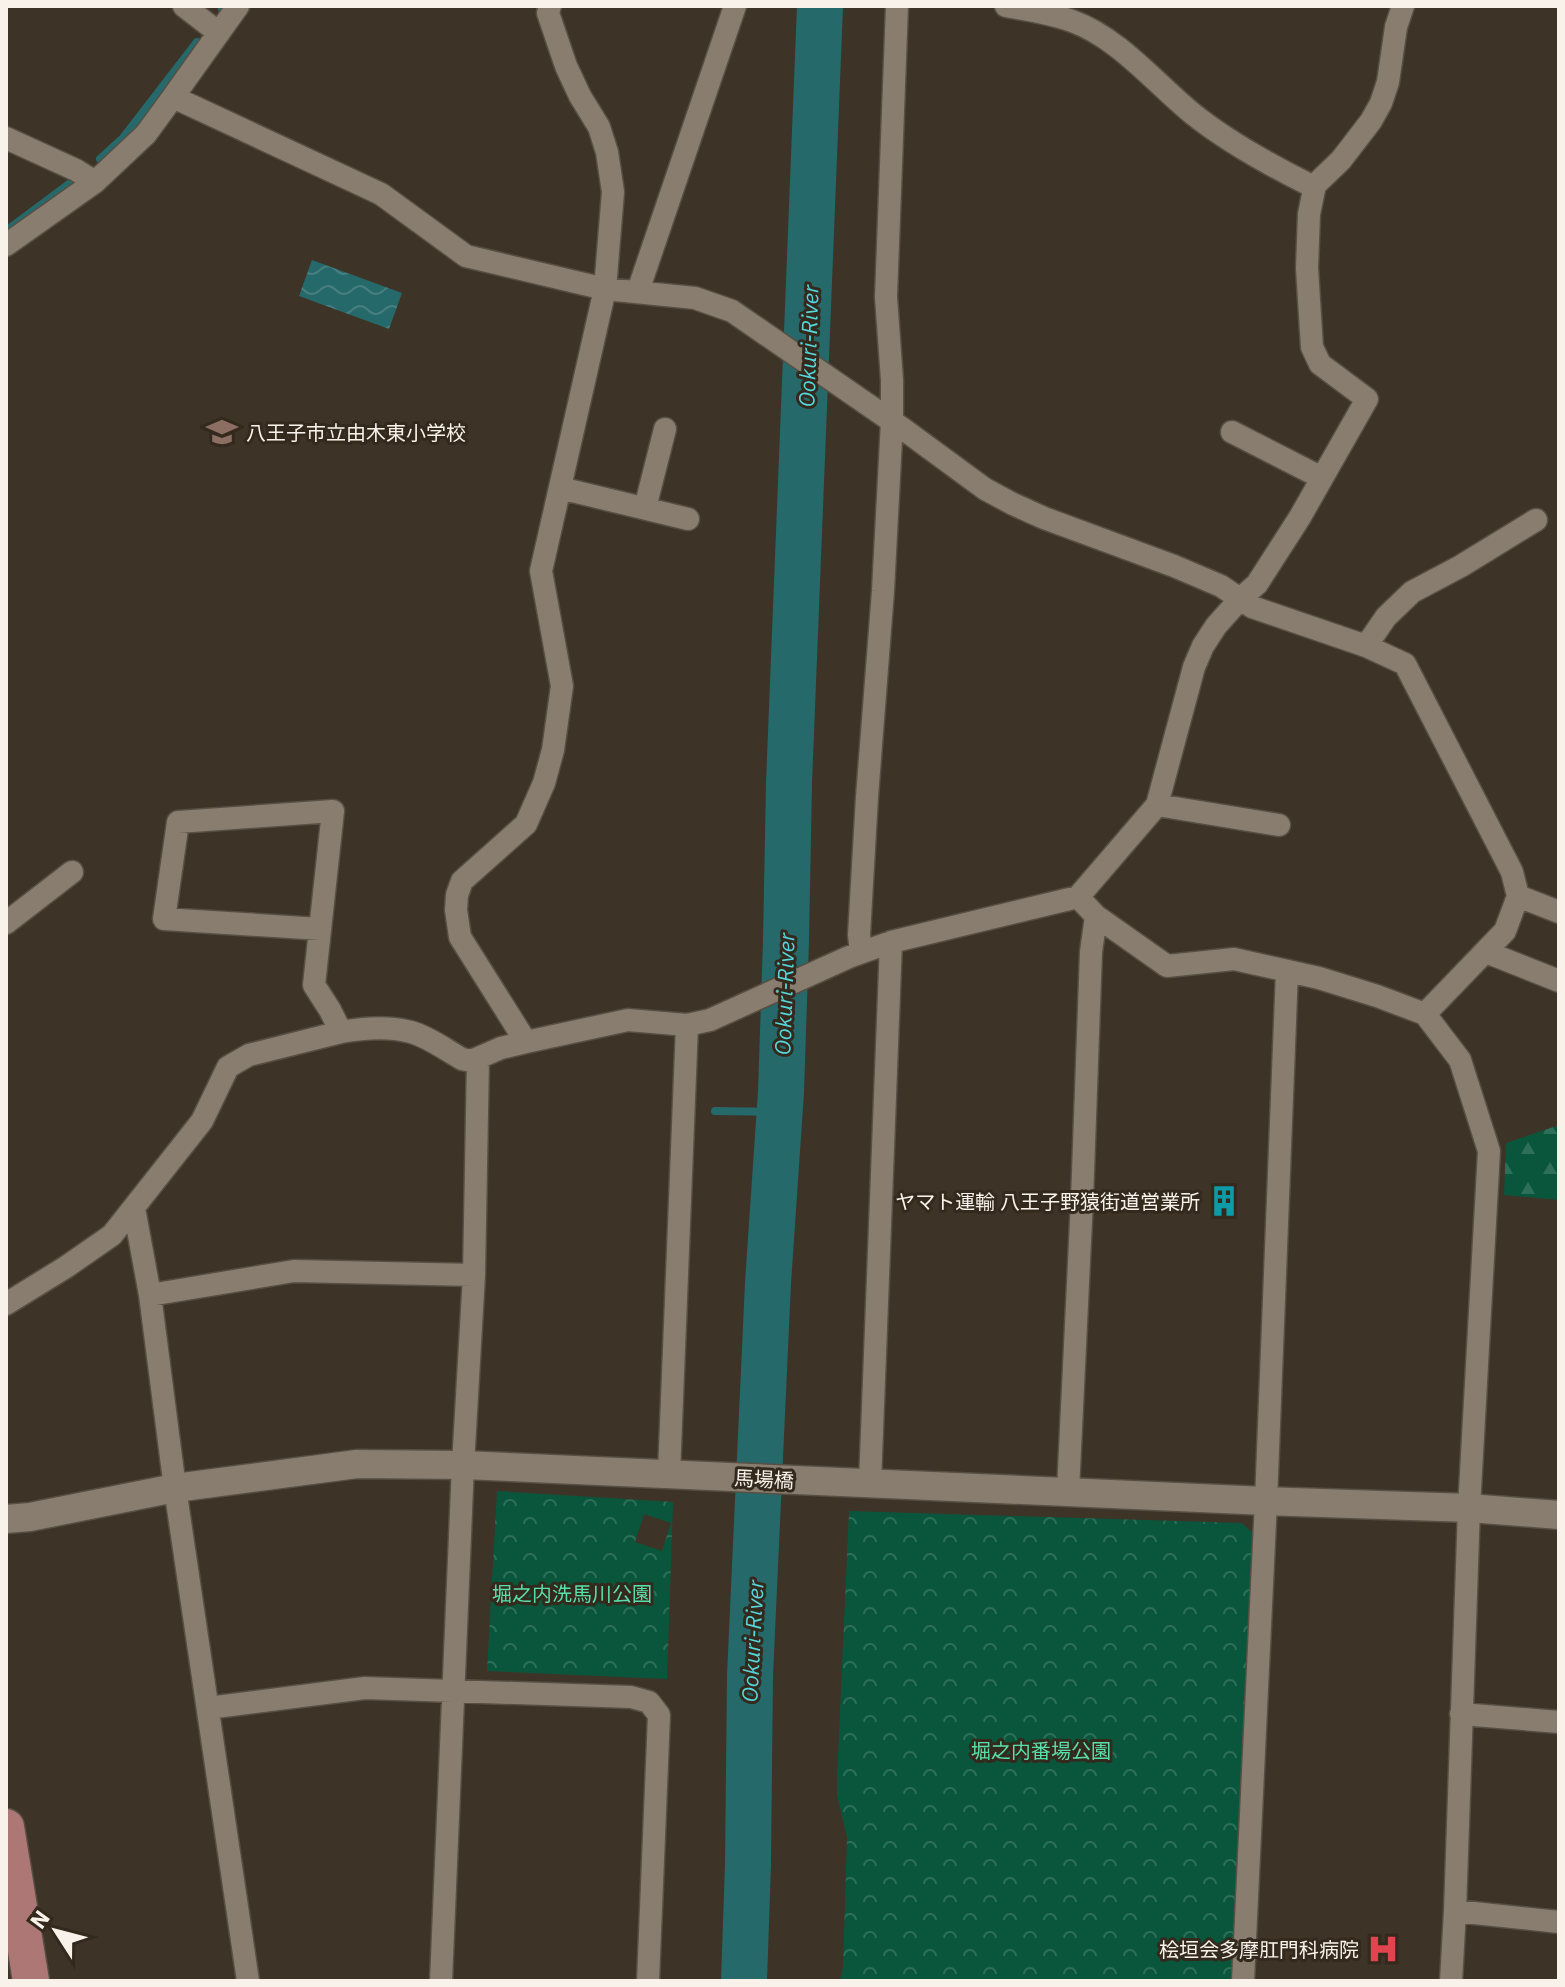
<svg xmlns="http://www.w3.org/2000/svg" width="1565" height="1987" font-family="'IBM Plex Sans','Noto Sans JP',sans-serif">
  <style>
    .forest { fill: url(#forest-firs) }
    .park { fill: url(#park-crowns); fill-rule: evenodd }
    .water { fill: url(#water-waves) }
    .lines { fill: none; stroke-linecap: round; stroke-linejoin: round }
    .stream { stroke: #26696b; stroke-width: 8 }
    .river { stroke: #26696b; stroke-width: 46 }
    .minor-casing { stroke: #574f44; stroke-width: 25 }
    .tertiary-casing { stroke: #574f44; stroke-width: 31 }
    .primary-casing { stroke: #574f44; stroke-width: 39 }
    .minor { stroke: #887d6f; stroke-width: 22 }
    .tertiary { stroke: #887d6f; stroke-width: 28 }
    .primary { stroke: #ad7776; stroke-width: 36 }
    .labels { text-anchor: middle; dominant-baseline: central; stroke-width: 6; stroke-linejoin: round; paint-order: stroke }
    .poi-label { font-size: 20px; fill: #f8f2ea; stroke: #33291d; text-anchor: end }
    .street-label { font-size: 20px; fill: #f8f2ea; stroke: #33291d }
    .park-label { font-size: 20px; fill: #59dfab; stroke: #33291d }
    .water-label { font-size: 22px; font-style: italic; fill: #55d6da; stroke: #33291d }
  </style>
  <defs>
    <pattern id="forest-firs" width="22" height="20" patternUnits="userSpaceOnUse" patternTransform="scale(2)"><rect width="22" height="20" fill="#0a563d"/><path d="M5 1l3.5 6h-7zM16 11l3.5 6h-7z" fill="#2e6f59"/></pattern>
    <pattern id="park-crowns" width="20" height="18" patternUnits="userSpaceOnUse" patternTransform="scale(2)"><rect width="20" height="18" fill="#0a563d"/><path d="M2 6a3 3 0 1 1 6 0M12 15a3 3 0 1 1 6 0" fill="none" stroke="#2e6f59"/></pattern>
    <pattern id="water-waves" width="16" height="10" patternUnits="userSpaceOnUse" patternTransform="scale(2)"><rect width="16" height="10" fill="#26696b"/><path d="M0 5q4-4 8 0t8 0" fill="none" stroke="#467f80"/></pattern>
  </defs>
  <rect width="100%" height="100%" fill="#3d3327"/>
  <path class="forest" d="M1559 1125V1200L1504 1195 1506 1143Z"/>
  <path class="park" d="M497 1491 673 1502 667 1679 487 1671ZM644 1514 671 1523 662 1551 635 1542Z
    M849 1511 1242 1523 1254 1534 1235 1981H840L843 1967 847 1837 837 1795V1779Z"/>
  <path class="water" d="M312 260 402 293 389 329 299 296Z"/>
  <g class="lines">
    <path class="stream" d="M222 9 224 6
      M100 159 123 138 197 42
      M6 231 69 184
      M715 1111 779 1112"/>
    <path class="river" d="M744 1981 748 1864 750 1675 768 1283 781 1092 786 941 789 783 820 6"/>
    <defs>
      <path id="minor" d="M184 6 219 33
        M1006 6C1028 10 1051 13 1072 21 1119 38 1155 83 1193 114 1228 142 1268 164 1308 184L1315 185
        M173 97 238 6
        M6 138 76 170 95 182 146 134 173 97 381 194 466 256 605 289 695 298 732 311 906 431 985 489 1013 504 1044 518 1174 566 1221 586 1252 607 1366 646 1405 664 1512 872 1518 896 1505 931 1425 1014
        M6 245 95 182
        M638 291 735 6
        M1232 432 1322 478
        M560 488 688 519
        M645 508 665 429
        M1366 646 1386 617 1412 592 1461 566 1536 520
        M1157 805 1279 825
        M1518 896 1559 912
        M1078 897 1157 805 1194 667 1203 646 1216 626 1240 599 1257 584 1300 517 1367 399 1320 364 1312 347 1307 268 1309 214 1315 185 1341 160 1371 121 1381 103 1388 82 1396 27 1403 6
        M6 923 72 872
        M320 929 164 919 178 822 333 811 314 985 330 1010 341 1032
        M861 952 859 935 867 797 883 591 892 421V380L886 297 897 6
        M1486 952 1559 981
        M526 1042 460 937 456 910 457 895 462 881 526 824 544 783 553 750 562 686 541 571 605 289 613 192 607 152 599 127 580 96 566 66 548 13 550 6
        M134 1208 150 1295 175 1488 248 1981
        M150 1295 294 1271 474 1275
        M6 1304 66 1267 112 1235 202 1121 228 1067 249 1055 341 1032C363 1028 388 1026 411 1032 429 1037 446 1050 462 1059L471 1061 501 1048 526 1042 628 1020 687 1025 710 1020 849 957 891 942 1078 897 1096 916 1167 966 1234 959 1319 978 1377 996 1425 1014 1460 1060 1489 1151 1469 1508 1455 1911 1451 1981
        M669 1474 687 1025
        M870 1483 891 942
        M1068 1491 1082 1200 1091 952 1096 916
        M208 1708 365 1688 631 1697 649 1702 659 1715 648 1981
        M1461 1714 1559 1722
        M1455 1911 1559 1922
        M441 1981 463 1465 474 1275 478 1059
        M1243 1981 1266 1501 1287 971"/>
      <path id="tertiary" d="M6 1519 30 1517 175 1488 357 1464 463 1465 1266 1501 1469 1508 1559 1515"/>
      <path id="primary" d="M6 1827 31 1981"/>
    </defs>
    <use href="#minor" class="minor-casing"/>
    <use href="#tertiary" class="tertiary-casing"/>
    <use href="#primary" class="primary-casing"/>
    <use href="#minor" class="minor"/>
    <use href="#tertiary" class="tertiary"/>
    <use href="#primary" class="primary"/>
  </g>
  <defs>
    <symbol id="school-bare" viewBox="-9 -9 18 18"><path d="M0-5L7-2L0 1L-7-2ZM-4 1L0 2.5L4 1V4Q0 6-4 4Z" fill="#8d6e63" stroke="#33291d" stroke-width="2.5" paint-order="stroke"/></symbol>
    <symbol id="building-bare" viewBox="-9 -9 18 18"><path d="M-4-6H4V6H1V3H-1V6H-4ZM-2.5-4.3h1.7v1.8h-1.7ZM.8-4.3h1.7v1.8H.8ZM-2.5-1h1.7V.8h-1.7ZM.8-1h1.7V.8H.8Z" fill="#0f9aa8" stroke="#33291d" stroke-width="2.5" paint-order="stroke"/></symbol>
    <symbol id="hospital-bare" viewBox="-9 -9 18 18"><path d="M-5-5h3v3.5h4V-5h3V5h-3V1.5h-4V5h-3Z" fill="#e0444e" stroke="#33291d" stroke-width="2.5" paint-order="stroke"/></symbol>
  </defs>
  <g fill-rule="evenodd">
    <use href="#school-bare" x="200" y="410" width="44" height="44"/>
    <use href="#building-bare" x="1202" y="1179" width="44" height="44"/>
    <use href="#hospital-bare" x="1361" y="1927" width="44" height="44"/>
  </g>
  <g class="labels">
    <g class="poi-label">
      <text x="246" y="432" text-anchor="start">八王子市立由木東小学校</text>
      <text x="1200" y="1201">ヤマト運輸 八王子野猿街道営業所</text>
      <text x="1359" y="1949">桧垣会多摩肛門科病院</text>
    </g>
    <g class="street-label">
      <text transform="translate(764 1479) rotate(3)">馬場橋</text>
    </g>
    <g class="park-label">
      <text x="572" y="1593">堀之内洗馬川公園</text>
      <text x="1041" y="1750">堀之内番場公園</text>
    </g>
    <g class="water-label">
      <text transform="translate(808 346) rotate(-88)">Ookuri-River</text>
      <text transform="translate(784 994) rotate(-88)">Ookuri-River</text>
      <text transform="translate(752 1641) rotate(-87)">Ookuri-River</text>
    </g>
  </g>
  <rect width="1565" height="1987" fill="none" stroke="#f8f2ea" stroke-width="16"/>
  <g transform="translate(56 1931) rotate(306)" stroke="#33291d" stroke-width="6" paint-order="stroke">
  <path d="M0-6L14 30L0 20L-14 30Z" fill="#f8f2ea"/>
  <text y="-12" font-size="22" font-weight="bold" text-anchor="middle" fill="#f8f2ea">N</text>
  </g>
</svg>
